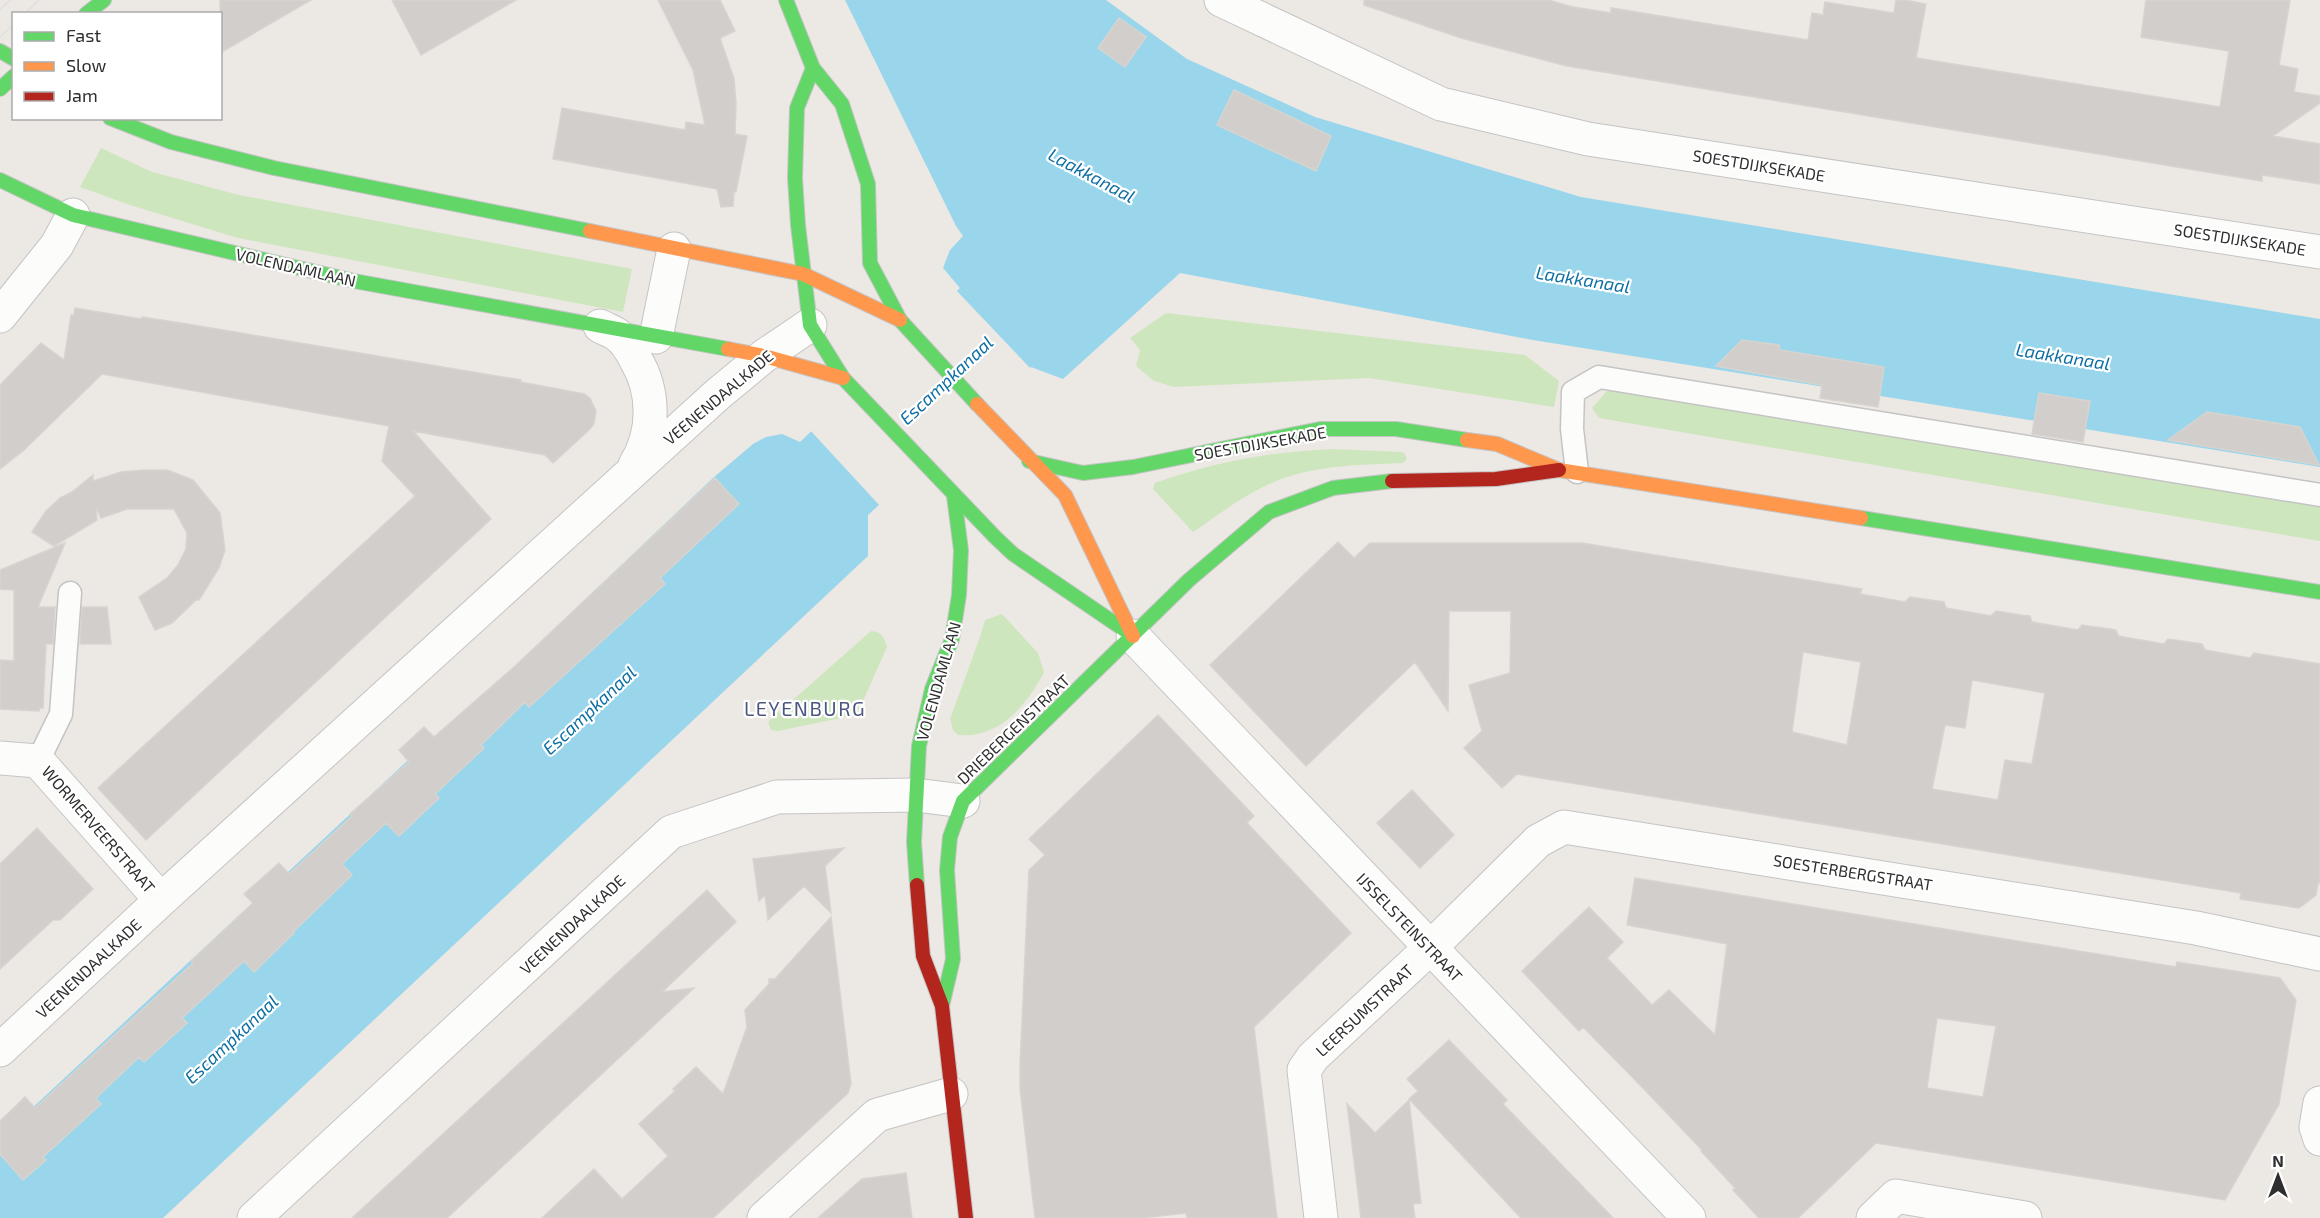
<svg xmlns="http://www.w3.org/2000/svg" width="2320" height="1218" font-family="'Exo 2',sans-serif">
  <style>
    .green { fill: #cee6be }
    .water { fill: #99d6ec }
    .pier { fill: #ece8e4 }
    .building { fill: #d1cecb; stroke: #d7d4d0; stroke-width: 1.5; fill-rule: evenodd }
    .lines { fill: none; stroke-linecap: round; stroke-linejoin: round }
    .lane-casing { stroke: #c5c4c5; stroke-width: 25 }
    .street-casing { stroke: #c5c4c5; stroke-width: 35 }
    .fast-casing { stroke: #c5c4c5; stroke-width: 16 }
    .slow-casing { stroke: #c5c4c5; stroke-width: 16 }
    .jam-casing { stroke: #c5c4c5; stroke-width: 16 }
    .lane { stroke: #fcfcfb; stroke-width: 22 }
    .street { stroke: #fcfcfb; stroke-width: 33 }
    .fast { stroke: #63d668; stroke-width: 14 }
    .slow { stroke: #ff974d; stroke-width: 14 }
    .jam { stroke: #b3261e; stroke-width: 14 }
    .tram { stroke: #dfdfe1; stroke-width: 1.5 }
    .labels { text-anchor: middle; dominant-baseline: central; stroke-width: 4.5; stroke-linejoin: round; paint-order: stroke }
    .street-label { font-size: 16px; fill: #2e2e2e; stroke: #fff }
    .water-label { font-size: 18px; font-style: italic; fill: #0d6fa3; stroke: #fff }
    .quarter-label { font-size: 20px; letter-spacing: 1.5px; fill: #4d5680; stroke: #fff }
  </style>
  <rect width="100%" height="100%" fill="#ece8e4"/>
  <path class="green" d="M101 148 152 172 239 195 632 269 623 312 238 238 130 205 80 187Z
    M1166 313 1525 355 1559 381 1554 407 1369 378 1174 387 1154 381 1136 366 1140 350 1130 338Z
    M1618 390 2320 505V541L1599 418 1592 408 1607 391Z
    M1332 449 1401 452 1404 453 1407 459 1403 463C1356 465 1310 465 1267 485 1241 497 1217 516 1193 532L1153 489 1155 483C1215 462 1268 452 1332 449Z
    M1002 614 1038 653 1044 672C1027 706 998 739 958 735L953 730 950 719 980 637 985 620Z
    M871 631C882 632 884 637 887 647L859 710 850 716 778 731 771 730 768 722Z"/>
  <path class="water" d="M845 0H1106L1187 59 1315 117 1581 197 2320 319V467L1533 340 1180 273 1063 379 1031 367 868 515V556L163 1218H0V1138L262 894 273 886 419 750 515 666 713 478 753 444 766 437 782 434 800 442 960 288 943 268 950 250 963 236 956 226Z"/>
  <path class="pier" d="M955 289 1033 371 881 507 809 429Z"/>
  <path class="building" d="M220 0H311L220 53Z
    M392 0H516L421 55Z
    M658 0H720L735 31 720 38 734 79 736 103 735 134 747 136 736 192H734L733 206 721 207 717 189 553 159 562 108 685 130 686 122 705 125 693 70Z
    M1364 0H1548L1573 7 1611 13V8L1808 40 1812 13 1823 15 1825 2 1894 13 1896 0H1904L1926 4 1916 58 2220 107 2229 51 2141 37 2146 0H2290L2279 65 2298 69 2294 92 2320 96V103L2273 136 2320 144V184L2262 175V181L1567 66 1461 38 1364 5Z
    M1119 18 1146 37 1125 67 1098 48Z
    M1234 90 1331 136 1316 171 1217 125Z
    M75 308 141 319 142 317 181 323 521 380V382L584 394 590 398 596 411 594 424 589 430 553 463 545 455 413 431 491 519 146 840 98 788 415 496 382 461 389 426 102 374 24 450 0 469V385L41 343 64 360 71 315H74Z
    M1742 340 1779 345 1780 350 1884 367 1878 407 1820 398 1822 385 1716 366Z
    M2039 393 2090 401 2083 442 2032 434Z
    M2207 412 2300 427 2319 465 2168 440Z
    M145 470H167L193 480 220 513 225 550 219 568 199 600H196L172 623 155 630 139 597 167 578 178 565 186 549 187 533 174 509H127L101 518 96 507 97 520 54 546 32 532 46 511 60 498 72 492 93 475V481L121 472Z
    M715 478 739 504 660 578 665 584 529 707 525 702 481 745 484 748 435 794 439 798 399 836 386 823 342 864 352 875 293 932 294 933 254 972 244 961 182 1018 187 1023 144 1062 139 1057 96 1098 101 1104 43 1157 46 1160 23 1180 0 1154V1121L25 1097 35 1108 193 963 191 961 253 903 244 894 279 863 289 874 352 816 350 814 409 762 399 750 424 727 434 737 514 667Z
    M1338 542 1354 558 1370 543H1582L1862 589 1860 594 1905 602 1910 597 1944 602 1946 608 1991 616 1996 611 2021 615 2030 616 2032 622 2078 630 2082 625 2116 630 2118 636 2164 644 2168 639 2202 644 2205 650 2250 658 2254 653 2320 664V883H2318L2316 895 2299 908 2240 899 2241 893 1517 774 1502 788 1464 748 1482 731 1469 685 1510 673 1511 611H1449L1448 711 1415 662 1306 766 1210 665ZM1803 652 1861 662 1847 745 1792 732ZM1972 680 2045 693 2032 764 2005 760 1998 800 1932 789 1945 725 1965 728Z
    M65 543 38 607H55L53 644H46L43 708H40L39 711 0 709V660L14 661V590L0 589V570Z
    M82 607H107L111 644H80Z
    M1158 715 1254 816 1247 823 1351 933 1254 1027 1277 1218H1187L1186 1213 1142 1218H1035L1020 1089V1065L1029 870 1045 855 1029 839Z
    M1412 790 1454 835 1420 868 1377 823Z
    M37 828 93 889 60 920H53L0 969V864Z
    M844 848 825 866 831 913 804 886 768 920 765 895 759 901 753 859Z
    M1635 878 2176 967 2177 962 2280 978 2296 1000 2279 1104 2225 1200 1876 1143 1798 1218H1759L1733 1190 1735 1188 1701 1151 1702 1150 1640 1085 1583 1027 1579 1031 1522 971 1589 907 1623 942 1607 958 1652 1005 1669 990 1715 1035 1727 944 1627 925ZM1937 1018 1996 1026 1983 1097 1927 1088Z
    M707 890 736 922 662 992 694 988 447 1218H352Z
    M831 917 851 1084 848 1093 713 1218H542L594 1169 622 1199 668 1156 639 1124 675 1091 673 1089 696 1067 723 1094 747 1027 745 1010 769 984V979H775Z
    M1449 1040 1507 1100 1503 1104 1613 1218H1521L1409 1099 1418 1091 1407 1079Z
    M1409 1100 1421 1203 1413 1204 1415 1218H1361L1347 1104 1375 1133Z
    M906 1173 912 1218H818L862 1179Z"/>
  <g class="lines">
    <defs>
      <path id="lane" d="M1577 472 1572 429 1573 392 1599 377 2320 495
        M38 761 61 714 70 593"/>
      <path id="street" d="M1221 0 1441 104 1588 139 2320 252
        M0 316 57 245 73 215
        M600 326C605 329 611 331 616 334 625 340 631 350 636 360 655 392 655 433 635 465
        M656 337 674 249
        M1133 636 1689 1218
        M0 758 38 761 161 900
        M0 1050 161 900 718 394 764 356 810 325
        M2320 1103 2316 1127 2320 1139
        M254 1218 671 832 777 797 916 795 963 801
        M764 1218 877 1115 951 1094
        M1321 1218 1304 1070 1313 1057 1430 948 1538 841 1564 827 2196 928 2320 954
        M1873 1218 1896 1196 2025 1218"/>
      <path id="fast" d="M786 0 813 68 842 104 868 184 870 263 900 320 977 404
        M86 14 104 0
        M0 51 14 59
        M813 68 797 108 795 178 798 225 810 325 843 378 995 537 1013 554 1132 635
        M0 89 14 76
        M110 118 171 142 274 168 590 231
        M0 180 73 215 354 281 728 349
        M1029 461 1083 473 1133 467 1320 429H1396L1467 440
        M1861 518 2320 592
        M917 885 914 842 919 746 932 689 952 639 959 595 961 550 954 496
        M942 1006 953 959 947 870 950 837 963 801 1189 580 1269 512 1333 488 1392 481"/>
      <path id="slow" d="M590 231 803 274 900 320
        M728 349 764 356 843 378
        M977 404 1065 495 1133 636
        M1467 440 1497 444 1559 470 1861 518"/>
      <path id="jam" d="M1392 481 1496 479 1559 470
        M917 885 923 956 942 1006 966 1218"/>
    </defs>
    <use href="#lane" class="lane-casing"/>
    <use href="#street" class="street-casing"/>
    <use href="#fast" class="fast-casing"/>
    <use href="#slow" class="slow-casing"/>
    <use href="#jam" class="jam-casing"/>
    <use href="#lane" class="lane"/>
    <use href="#street" class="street"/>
    <use href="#fast" class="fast"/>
    <use href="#slow" class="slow"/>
    <use href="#jam" class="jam"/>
    <path class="tram" d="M0 9 11 0
      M24 14 39 0
      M0 37 14 24"/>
  </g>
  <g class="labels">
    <g class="street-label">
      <text transform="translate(1759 165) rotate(9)">SOESTDIJKSEKADE</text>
      <text transform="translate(2240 239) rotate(9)">SOESTDIJKSEKADE</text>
      <text transform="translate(296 267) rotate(13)">VOLENDAMLAAN</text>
      <text transform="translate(718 397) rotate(-40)">VEENENDAALKADE</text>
      <text transform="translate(1260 443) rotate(-10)">SOESTDIJKSEKADE</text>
      <text transform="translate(938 681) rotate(-74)">VOLENDAMLAAN</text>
      <text transform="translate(1013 729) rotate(-44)">DRIEBERGENSTRAAT</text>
      <text transform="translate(99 829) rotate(49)">WORMERVEERSTRAAT</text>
      <text transform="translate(1853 872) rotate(9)">SOESTERBERGSTRAAT</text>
      <text transform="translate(572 924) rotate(-43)">VEENENDAALKADE</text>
      <text transform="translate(1410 927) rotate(46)">IJSSELSTEINSTRAAT</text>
      <text transform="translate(88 968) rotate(-43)">VEENENDAALKADE</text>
      <text transform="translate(1364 1010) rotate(-43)">LEERSUMSTRAAT</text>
    </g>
    <g class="water-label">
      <text transform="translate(1092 175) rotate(28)">Laakkanaal</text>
      <text transform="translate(1583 279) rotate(9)">Laakkanaal</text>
      <text transform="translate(2063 356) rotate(9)">Laakkanaal</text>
      <text transform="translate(946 380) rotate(-43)">Escampkanaal</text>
      <text transform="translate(589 710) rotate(-43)">Escampkanaal</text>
      <text transform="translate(231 1039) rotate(-43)">Escampkanaal</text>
    </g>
    <g class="quarter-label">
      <text x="805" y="708">LEYENBURG</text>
    </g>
  </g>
  <rect x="12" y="12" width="210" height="108" fill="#ffffff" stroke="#ababab" stroke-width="1.5"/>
  <rect x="24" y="32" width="30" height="9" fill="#63d668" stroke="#ababab" stroke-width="1.5"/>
  <text x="66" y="42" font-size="18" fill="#2e2e2e">Fast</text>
  <rect x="24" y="62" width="30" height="9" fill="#ff974d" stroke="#ababab" stroke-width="1.5"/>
  <text x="66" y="72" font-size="18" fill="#2e2e2e">Slow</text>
  <rect x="24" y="92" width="30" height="9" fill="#b3261e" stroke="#ababab" stroke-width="1.5"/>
  <text x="66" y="102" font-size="18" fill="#2e2e2e">Jam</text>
  <g transform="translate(2278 1176)" stroke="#ffffff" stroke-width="4.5" paint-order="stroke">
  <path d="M0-4.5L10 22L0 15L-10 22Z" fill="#2e2e2e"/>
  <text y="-9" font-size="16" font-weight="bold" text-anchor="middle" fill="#2e2e2e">N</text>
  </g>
</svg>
